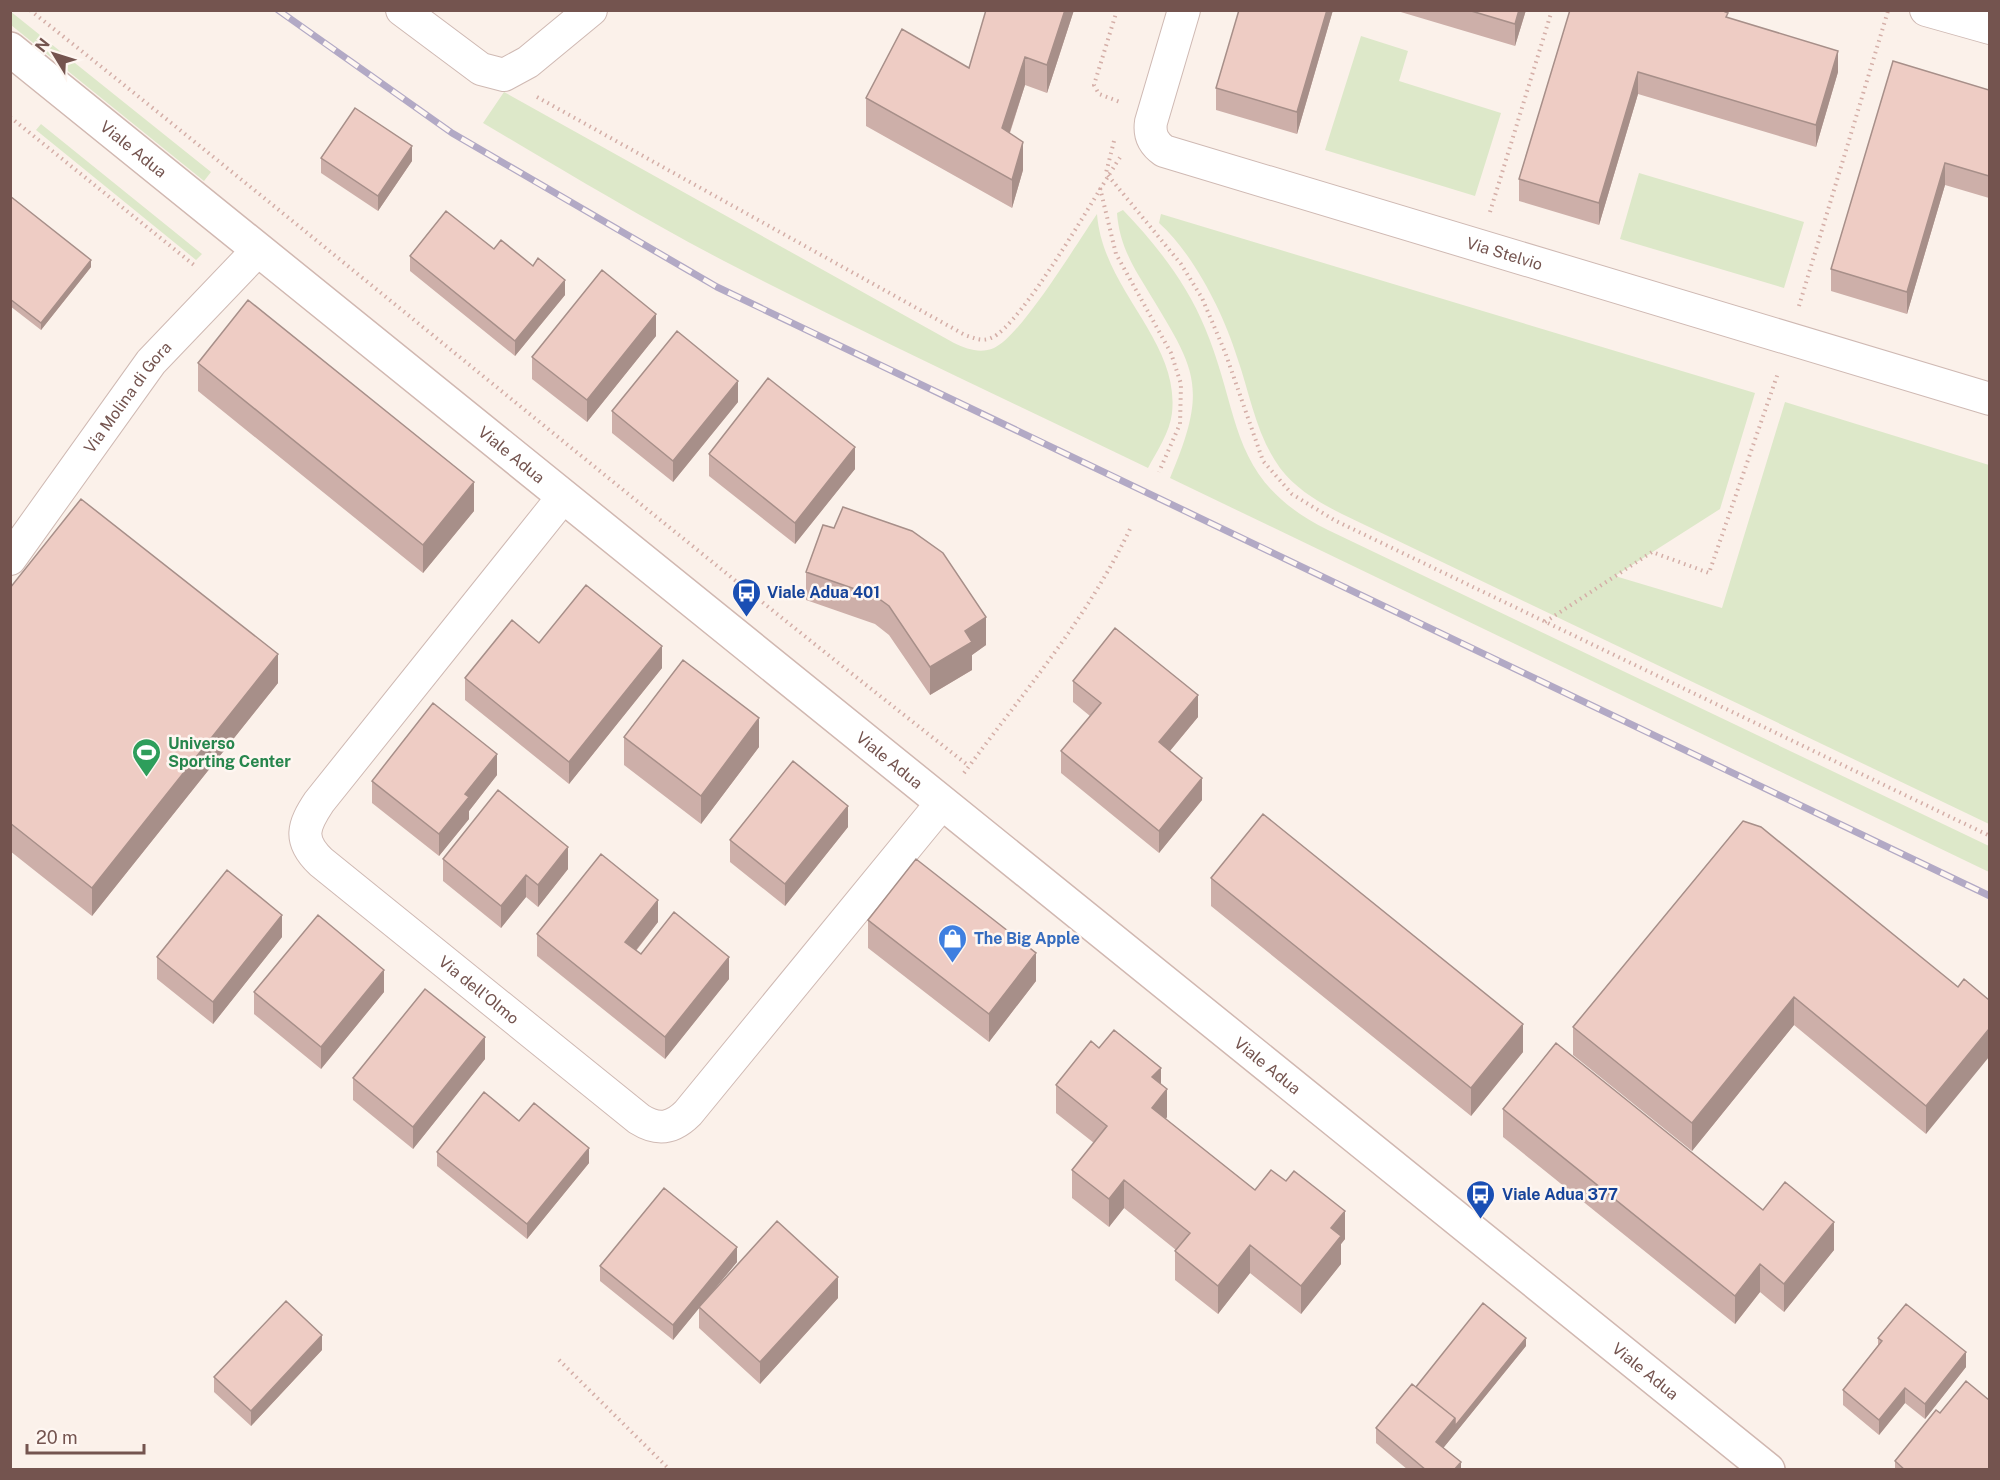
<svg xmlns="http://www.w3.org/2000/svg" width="2000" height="1480" font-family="'Public Sans',sans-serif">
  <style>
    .green { fill: #dde8c9 }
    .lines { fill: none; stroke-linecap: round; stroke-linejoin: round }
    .street-casing { stroke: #cfb9b3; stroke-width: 34 }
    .secondary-casing { stroke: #d1b8b1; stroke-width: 36 }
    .path { stroke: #d4aea7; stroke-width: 4; stroke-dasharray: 1.5 4.5; stroke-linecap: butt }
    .street { stroke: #fff; stroke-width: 32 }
    .secondary { stroke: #fff; stroke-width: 33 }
    .rail-casing { stroke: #b2a9c5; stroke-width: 7 }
    .rail { stroke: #fef6f1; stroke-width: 4.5; stroke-dasharray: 14; stroke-linecap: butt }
    .wall { fill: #cdafa9 }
    .shaded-wall { fill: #a78f89 }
    .building { fill: #eeccc4; stroke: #a78f89; stroke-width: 1.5 }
    .labels { text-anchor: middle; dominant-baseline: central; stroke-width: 5; stroke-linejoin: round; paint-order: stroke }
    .street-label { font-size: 16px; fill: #74544f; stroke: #fef6f1 }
    .transit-label { font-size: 16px; font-weight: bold; fill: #164399; stroke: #fef6f1; text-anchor: start }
    .leisure-label { font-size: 16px; font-weight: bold; fill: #27864d; stroke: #fef6f1; text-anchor: start }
    .shop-label { font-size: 16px; font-weight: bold; fill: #366cbe; stroke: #fef6f1; text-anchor: start }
  </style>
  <rect width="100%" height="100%" fill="#fbf1ea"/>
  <path class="green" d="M10 11 211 172 204 181 11 25Z
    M1361 36 1408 51 1399 81 1501 113 1475 196 1325 150Z
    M504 92 954 343C967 349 980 354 994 348 1021 336 1077 243 1097 214 1103 291 1180 340 1172 413 1170 432 1157 451 1148 468 1006 400 864 333 724 261 642 218 563 170 483 123Z
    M41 124 202 254 196 260 36 130Z
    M1639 173 1804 222 1784 288 1620 239Z
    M1123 210C1156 244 1187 284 1205 328 1242 416 1227 480 1328 530L1989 846V872L1170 478C1210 384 1195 369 1145 286 1130 262 1119 241 1117 213Z
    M1161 214 1755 393 1720 509 1615 576 1722 608 1785 402 1989 465V824L1342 514C1318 502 1296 489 1280 468 1256 435 1250 394 1237 357 1224 314 1193 253 1159 223Z"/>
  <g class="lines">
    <defs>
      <g id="street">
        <path d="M402 10 481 69 504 75 528 62 591 10"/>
        <path id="s1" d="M1184 10 1151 122C1149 135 1154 144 1164 151L1990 399"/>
        <path d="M1926 10 1990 28"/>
        <path id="s2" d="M563 497 319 802C303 826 298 840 321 862L639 1119C658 1131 672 1129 688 1113L942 803"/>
        <path id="s3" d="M10 559 151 362 258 250"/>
      </g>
      <g id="secondary">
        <path id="s4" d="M10 49 1768 1470"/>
      </g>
    </defs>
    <use href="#street" class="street-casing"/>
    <use href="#secondary" class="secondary-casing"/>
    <path class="path" d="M30 10C345 260 653 519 969 766
      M1117 10 1094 85 1099 94 1120 102
      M537 97 965 335C974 338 982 342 991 338 1022 326 1098 190 1121 156
      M10 117 194 265
      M1114 141 1106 173 1181 264 1202 298 1225 352 1263 461 1292 494 1334 520 1990 836
      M1100 188 1116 254 1171 353 1181 384 1180 424 1159 472
      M1490 212 1552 10
      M1799 306 1888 11
      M1545 622 1652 552 1709 573 1778 373
      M964 773C1023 693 1087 619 1130 529
      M559 1360 670 1470"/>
    <use href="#street" class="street"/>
    <use href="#secondary" class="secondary"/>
    <defs>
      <path id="rail" d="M278 10 452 133 717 287 1990 896"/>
    </defs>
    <use href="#rail" class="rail-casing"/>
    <use href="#rail" class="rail"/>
  </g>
  <path class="wall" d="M986 10H1074L1047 93 1025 85 1010 133 1023 170 1012 208 866 126V98L969 68Z
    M1333 10 1297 134 1216 110V88Z
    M1394 10H1526L1515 46Z
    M1570 10 1728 18 1838 72 1816 147 1638 94 1599 225 1519 201V179Z
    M1989 90V198L1945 185 1907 314 1831 291V269Z
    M321 158 412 161 378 211 321 173Z
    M10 196 91 267 41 330 10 306Z
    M494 249 565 295 515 356 410 271V256Z
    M656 336 587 422 532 379V357Z
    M198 363 474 511 423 573 198 391Z
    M738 402 673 482 612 433V411Z
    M709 454 855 469 795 544 709 476Z
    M823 525 986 645 972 655V670L930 695 889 635 875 624 806 600V572Z
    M10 588 278 683 92 916 10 851Z
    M539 643 662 668 569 784 465 700V678Z
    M1073 681 1198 717 1170 751 1202 800 1159 853 1061 773V751L1090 716 1073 702Z
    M624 737 759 747 701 824 624 765Z
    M497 775 469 811V819L439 856 372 803V781Z
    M1743 821 1958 987 1926 1134 1794 1025 1692 1151 1573 1055V1027Z
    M848 827 785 906 730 862V840Z
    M443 859 568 869 538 907 526 897 501 928 443 881Z
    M1211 878 1523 1052 1471 1116 1211 906Z
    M868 920 1036 981 989 1042 868 948Z
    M658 922 636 951 641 954 729 979 665 1059 537 956V934Z
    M282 937 213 1024 157 979V957Z
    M254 992H384L321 1069 254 1014Z
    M1099 1048 1161 1083 1167 1117 1166 1119 1255 1190 1345 1239 1341 1244V1264L1301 1314 1250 1273 1218 1314 1175 1280V1251L1176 1250 1124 1208 1109 1227 1072 1198V1170L1094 1143 1056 1113V1085Z
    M485 1059 413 1149 353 1100V1078Z
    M1503 1109 1763 1210 1834 1250 1784 1312 1760 1292 1735 1324 1503 1137Z
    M519 1121 589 1163 527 1239 437 1166V1152Z
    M737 1262 711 1293 838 1298 760 1384 699 1328V1308L673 1340 600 1281V1266Z
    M1878 1338 1966 1367 1925 1419 1905 1403 1879 1435 1843 1405V1390L1878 1345Z
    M1526 1346 1443 1448 1461 1470H1408L1376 1443V1428L1416 1387Z
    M322 1350 251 1426 214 1392V1377Z
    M1895 1461 1989 1470H1895Z"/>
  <path class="shaded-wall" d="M1065 10H1074L1047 93V65Z
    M1327 10H1333L1297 134V112Z
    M1519 10H1526L1515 46V24Z
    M1838 51V72L1816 147V125Z
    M1025 57V85L1002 156V128Z
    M1638 72V94L1599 225V203Z
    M1023 142V170L1012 208V180Z
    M412 146V161L378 211V196Z
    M1945 163V185L1907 314V292Z
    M91 260V267L41 330V323Z
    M565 280V295L515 356V341Z
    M656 314V336L587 422V400Z
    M738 381V402L673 482V461Z
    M855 447V469L795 544V523Z
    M474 482V511L423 573V545Z
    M986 617V645L972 655V670L930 695V667L965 631Z
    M662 646V668L569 784V762Z
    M278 654V683L92 916V888Z
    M1198 695V717L1159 764V742Z
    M759 718V747L701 824V796Z
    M497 754V775L469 811V819L439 856V834L465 794Z
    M1202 778V800L1159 853V831Z
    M848 806V827L785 906V884Z
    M568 847V869L538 907V885Z
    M526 875V897L501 928V906Z
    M658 900V922L625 964V942Z
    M282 915V937L213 1024V1002Z
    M1036 953V981L989 1042V1014Z
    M729 957V979L665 1059V1037Z
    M384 970V992L321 1069V1047Z
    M1794 997V1025L1692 1151V1123Z
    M1523 1024V1052L1471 1116V1088Z
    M1989 1029V1057L1926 1134V1106Z
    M485 1037V1059L413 1149V1127Z
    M1161 1068V1096L1152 1077Z
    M1167 1089V1117L1152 1136V1108Z
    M589 1148V1163L527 1239V1224Z
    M1124 1180V1208L1109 1227V1199Z
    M1345 1211V1239L1341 1244V1264L1301 1314V1286L1331 1228Z
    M1834 1222V1250L1784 1312V1284Z
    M1250 1245V1273L1218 1314V1286Z
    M737 1247V1262L673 1340V1325Z
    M1760 1264V1292L1735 1324V1296Z
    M838 1277V1298L760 1384V1362Z
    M322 1335V1350L251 1426V1411Z
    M1526 1338V1346L1436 1457V1442L1455 1418Z
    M1966 1352V1367L1925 1419V1404Z
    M1905 1388V1403L1879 1435V1420Z
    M1461 1462V1470H1454Z"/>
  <path class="building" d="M986 10H1065L1047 65 1025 57 1002 128 1023 142 1012 180 866 98 902 29 969 68Z
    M1239 10H1327L1297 112 1216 88Z
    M1468 10H1519L1515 24Z
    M1570 10H1721L1728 13 1726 17 1838 51 1816 125 1638 72 1599 203 1519 179Z
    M1893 61 1989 90V176L1945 163 1907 292 1831 269Z
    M355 108 412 146 378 196 321 158Z
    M10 196 91 260 41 323 10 299Z
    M446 211 494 249 501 240 533 266 538 258 565 280 515 341 410 256Z
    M602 270 656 314 587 400 532 357Z
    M248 300 474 482 423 545 198 363Z
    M677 331 738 381 673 461 612 411Z
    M768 378 855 447 795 523 709 454Z
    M81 499 278 654 92 888 10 823V588Z
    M843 507 912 531 943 553 986 617 965 631 972 642 930 667 889 606 875 596 806 572 823 525 834 528Z
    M586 585 662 646 569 762 465 678 512 620 539 643Z
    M1115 628 1198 695 1159 742 1202 778 1159 831 1061 751 1101 703 1073 681Z
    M683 660 759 718 701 796 624 737Z
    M433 703 497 754 465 794 469 797 439 834 372 781Z
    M793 761 848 806 785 884 730 840Z
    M498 790 568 847 538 885 526 875 501 906 443 859Z
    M1263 814 1523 1024 1471 1088 1211 878Z
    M1743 821 1761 827 1958 987 1964 979 1989 1000V1029L1926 1106 1794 997 1692 1123 1573 1027Z
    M601 854 658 900 625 942 641 954 674 912 729 957 665 1037 537 934Z
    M916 859 1036 953 989 1014 868 920Z
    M227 870 282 915 213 1002 157 957Z
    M318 915 384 970 321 1047 254 992Z
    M425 989 485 1037 413 1127 353 1078Z
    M1114 1030 1161 1068 1152 1077 1167 1089 1152 1108 1255 1190 1271 1170 1286 1181 1294 1171 1345 1211 1331 1228 1341 1236 1301 1286 1250 1245 1218 1286 1175 1251 1190 1233 1124 1180 1109 1199 1072 1170 1107 1126 1056 1085 1091 1041 1099 1048Z
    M1556 1043 1763 1210 1785 1182 1834 1222 1784 1284 1760 1264 1735 1296 1503 1109Z
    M484 1092 519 1121 534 1103 589 1148 527 1224 437 1152Z
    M664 1188 737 1247 673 1325 600 1266Z
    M777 1221 838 1277 760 1362 699 1307Z
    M286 1301 322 1335 251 1411 214 1377Z
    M1483 1303 1526 1338 1455 1426V1418L1416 1387Z
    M1906 1304 1966 1352 1925 1404 1905 1388 1879 1420 1843 1390 1882 1341 1878 1338Z
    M1966 1381 1989 1400V1470H1905L1895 1461 1936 1410 1940 1413Z
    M1412 1384 1455 1418 1436 1442 1461 1462 1454 1470H1426L1376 1428Z"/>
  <defs>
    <symbol id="bus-pin" viewBox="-11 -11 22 30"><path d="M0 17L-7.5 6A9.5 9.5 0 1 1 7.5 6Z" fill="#1a4fb4" stroke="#fef6f1"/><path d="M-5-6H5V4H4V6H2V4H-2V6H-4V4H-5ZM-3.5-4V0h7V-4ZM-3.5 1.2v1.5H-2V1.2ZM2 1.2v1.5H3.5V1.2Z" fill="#fff"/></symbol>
    <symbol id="stadium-pin" viewBox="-11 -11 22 30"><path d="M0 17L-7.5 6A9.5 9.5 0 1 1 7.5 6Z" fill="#2e9e5b" stroke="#fef6f1"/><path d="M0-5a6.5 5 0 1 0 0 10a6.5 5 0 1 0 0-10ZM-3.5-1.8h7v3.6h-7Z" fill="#fff"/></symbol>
    <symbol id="shop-pin" viewBox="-11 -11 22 30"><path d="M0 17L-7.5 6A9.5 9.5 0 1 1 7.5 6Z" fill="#3f7fe0" stroke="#fef6f1"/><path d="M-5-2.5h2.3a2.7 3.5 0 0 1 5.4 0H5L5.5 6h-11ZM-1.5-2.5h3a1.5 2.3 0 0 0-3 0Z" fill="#fff"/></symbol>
  </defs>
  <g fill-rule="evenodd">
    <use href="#bus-pin" x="730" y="576" width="33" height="45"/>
    <use href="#stadium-pin" x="130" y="736" width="33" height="45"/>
    <use href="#shop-pin" x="936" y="922" width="33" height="45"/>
    <use href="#bus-pin" x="1464" y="1178" width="33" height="45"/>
  </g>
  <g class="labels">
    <g class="street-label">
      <text stroke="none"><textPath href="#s4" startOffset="159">Viale Adua</textPath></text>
      <text stroke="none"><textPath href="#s1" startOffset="506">Via Stelvio</textPath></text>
      <text stroke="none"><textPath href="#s3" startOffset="200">Via Molina di Gora</textPath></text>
      <text stroke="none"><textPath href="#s4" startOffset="645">Viale Adua</textPath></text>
      <text stroke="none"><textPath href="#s4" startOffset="1131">Viale Adua</textPath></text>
      <text stroke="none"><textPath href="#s2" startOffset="662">Via dell'Olmo</textPath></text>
      <text stroke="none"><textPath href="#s4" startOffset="1617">Viale Adua</textPath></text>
      <text stroke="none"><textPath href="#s4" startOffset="2103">Viale Adua</textPath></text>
    </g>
    <g class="transit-label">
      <text x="767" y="592">Viale Adua 401</text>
      <text x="1502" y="1194">Viale Adua 377</text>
    </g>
    <g class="leisure-label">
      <text x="168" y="743">Universo<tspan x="168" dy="18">Sporting Center</tspan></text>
    </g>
    <g class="shop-label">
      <text x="974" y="938">The Big Apple</text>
    </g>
  </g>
  <rect width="2000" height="1480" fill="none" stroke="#74544f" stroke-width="24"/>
  <g transform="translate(54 54) rotate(308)" stroke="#fef6f1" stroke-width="4.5" paint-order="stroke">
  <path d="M0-4.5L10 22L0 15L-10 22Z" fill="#74544f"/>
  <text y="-9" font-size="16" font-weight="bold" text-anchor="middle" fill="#74544f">N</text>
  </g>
  <path d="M27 1444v9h117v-9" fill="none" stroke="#74544f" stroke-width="3"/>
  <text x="36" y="1444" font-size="18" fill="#74544f" stroke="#fef6f1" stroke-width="4.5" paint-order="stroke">20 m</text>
</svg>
